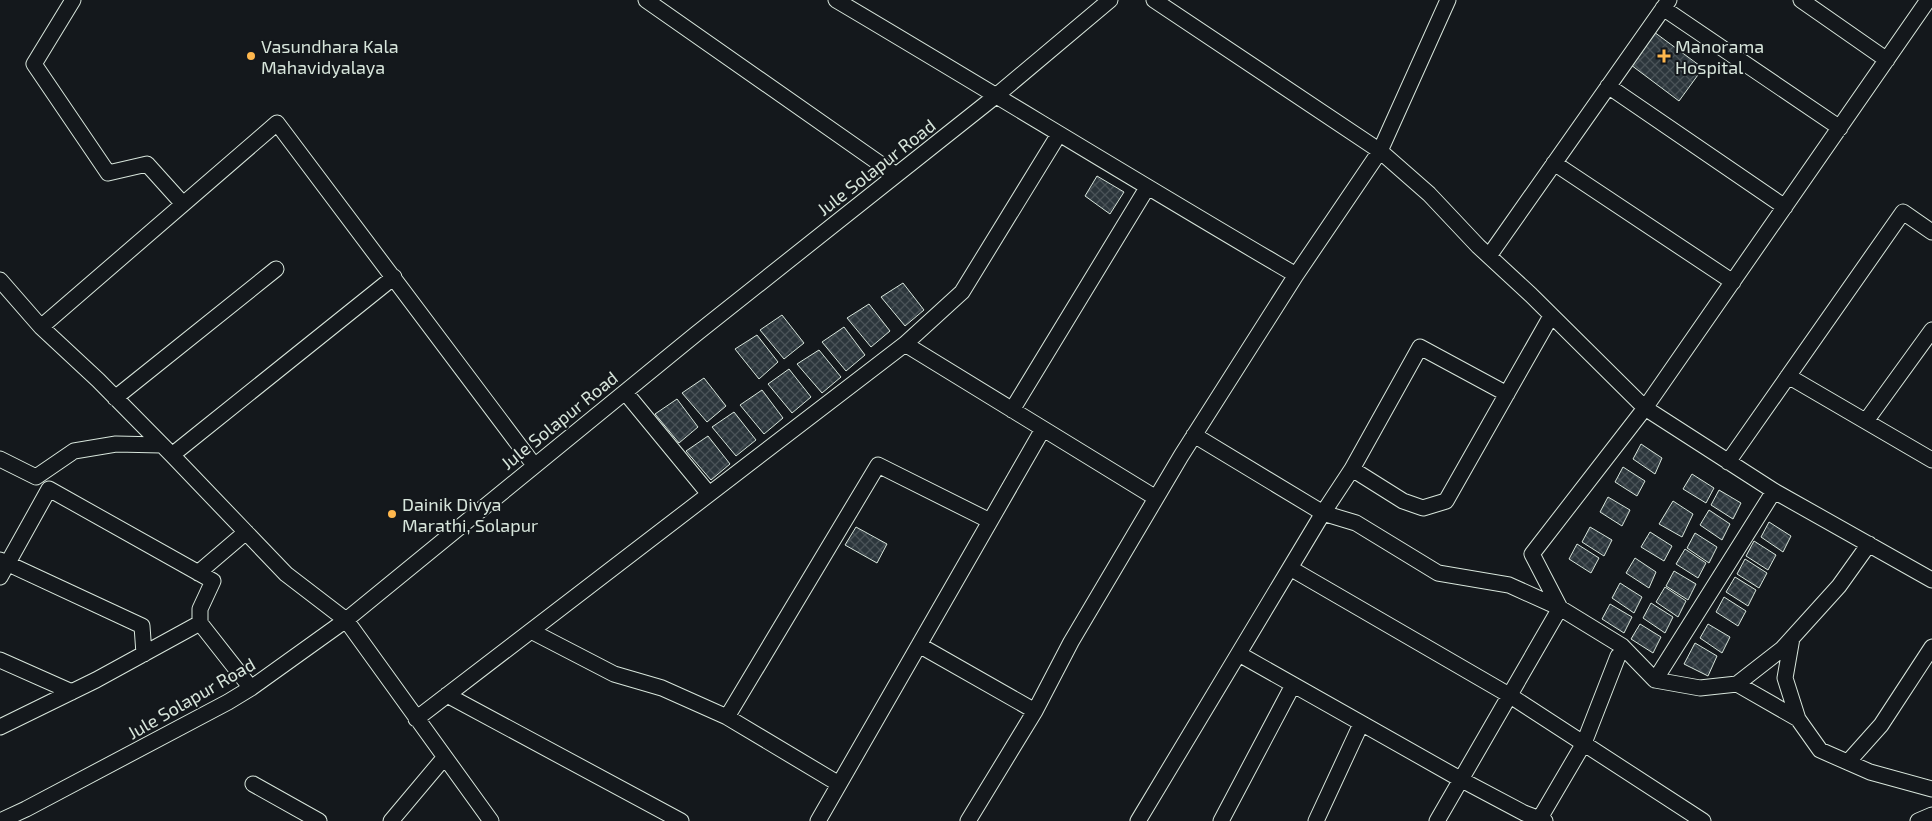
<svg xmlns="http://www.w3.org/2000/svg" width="1932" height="821" font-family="'Exo 2',sans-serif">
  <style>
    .building { fill: url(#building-cross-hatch); stroke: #d8e6dc }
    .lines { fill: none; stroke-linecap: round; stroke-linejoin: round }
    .street-casing { stroke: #d8e6dc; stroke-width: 17 }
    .street { stroke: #14181c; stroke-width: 15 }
    .poi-dot { fill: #ffb74d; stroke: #14181c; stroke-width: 2 }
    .labels { text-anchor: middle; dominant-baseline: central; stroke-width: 4; stroke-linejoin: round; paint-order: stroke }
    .poi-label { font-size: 18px; fill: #d8e6dc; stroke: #14181c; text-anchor: start }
    .street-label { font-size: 18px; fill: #d8e6dc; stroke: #14181c }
  </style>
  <defs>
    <pattern id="building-cross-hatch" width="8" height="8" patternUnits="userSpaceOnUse" patternTransform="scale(1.25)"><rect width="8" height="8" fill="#2c363c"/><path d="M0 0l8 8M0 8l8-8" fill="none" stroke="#4a5358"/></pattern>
  </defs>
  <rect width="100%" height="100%" fill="#14181c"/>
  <path class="building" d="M1654 32 1703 68 1679 101 1631 65Z
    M1097 176 1124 192 1110 214 1085 196Z
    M903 283 924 310 905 326 881 297Z
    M869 304 890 331 871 347 847 318Z
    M782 315 804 343 784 359 760 330Z
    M844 327 865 355 846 371 822 342Z
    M757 335 778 362 759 379 735 349Z
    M819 350 841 377 822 393 797 364Z
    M789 369 811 397 792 413 768 384Z
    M704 378 726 406 707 422 682 393Z
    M762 390 783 418 764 434 740 405Z
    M677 399 698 427 679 443 655 414Z
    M734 412 756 440 736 456 712 427Z
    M708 436 730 464 711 480 686 451Z
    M1641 444 1662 458 1655 474 1633 459Z
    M1623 467 1645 481 1637 496 1615 482Z
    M1692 474 1714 488 1706 503 1683 489Z
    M1719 490 1741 503 1733 519 1711 505Z
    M1608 497 1630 510 1622 526 1600 512Z
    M1673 501 1693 514 1682 537 1659 524Z
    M1709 510 1730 524 1722 540 1700 525Z
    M1769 522 1791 536 1783 552 1761 537Z
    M856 527 887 544 877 563 845 545Z
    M1590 527 1612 540 1604 556 1582 542Z
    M1650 532 1672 546 1664 561 1641 547Z
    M1695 533 1717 547 1709 563 1687 548Z
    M1754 541 1776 555 1768 570 1746 556Z
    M1577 544 1599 558 1591 573 1569 559Z
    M1685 549 1706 563 1698 578 1676 564Z
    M1635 558 1656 572 1649 588 1626 573Z
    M1745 559 1767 573 1759 588 1737 574Z
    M1674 571 1696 584 1688 600 1666 586Z
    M1735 577 1756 590 1748 606 1726 592Z
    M1620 583 1642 597 1634 613 1612 598Z
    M1665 587 1686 601 1678 617 1656 602Z
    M1724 597 1746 611 1738 626 1716 612Z
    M1651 603 1673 617 1665 633 1643 618Z
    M1610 604 1632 617 1624 633 1602 619Z
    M1640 624 1661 637 1653 653 1631 639Z
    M1708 624 1730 637 1722 653 1700 638Z
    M1695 643 1717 656 1708 676 1684 664Z"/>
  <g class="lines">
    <defs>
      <path id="street" d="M73 0 34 64 108 173 147 164 183 204
        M646 0 896 175
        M836 0C990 91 1142 185 1296 275
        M1154 0 1380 151 1429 194 1478 246 1531 295 1645 408 1774 491 1932 580
        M1801 0 1887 60
        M1663 8 1840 128
        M1608 86 1785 207
        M1554 163 1733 282
        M1489 256 1669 0
        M0 280 41 327 98 380 172 455 286 574 346 620 491 821
        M41 327 277 123 534 465
        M905 344 962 292 1059 134
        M1788 376 1932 460
        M625 392 709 494
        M115 398 276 269
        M1012 410 1147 188
        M1866 421 1932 330
        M1194 435 1323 513 1356 523 1438 573 1509 585 1560 608 1622 646 1655 680 1700 688 1737 684 1782 649 1839 586 1869 544
        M172 455 394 277
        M0 459 36 477 74 451 116 444 161 445
        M1728 462 1903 212 1932 232
        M1352 469 1403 501 1423 508 1446 501 1551 316
        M0 560 142 626 144 654
        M1290 568 1509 695 1703 821
        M198 573 246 532
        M0 577 49 489 213 581 200 609V623
        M531 631 614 674 662 688 727 717 839 784
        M1792 638 1785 678 1798 719 1820 750 1870 772 1932 789
        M919 645 1035 711
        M1239 654 1460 779 1524 813 1545 821
        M0 660 72 692
        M1655 680 1774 491
        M1737 684 1798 719
        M447 695 681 821
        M727 717 878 465 990 521
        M416 719 905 344 1156 498
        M0 727 96 680 200 623 251 688
        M1848 762 1881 725 1932 647
        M253 784 319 821
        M1540 818 1584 743 1618 656
        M0 821 26 809 228 702 251 688 346 620 696 334 997 95 1110 0
        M391 821 444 758
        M818 821 1043 429
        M968 821 1035 711 1071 642 1181 456 1296 275 1380 151 1448 0
        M1138 821 1323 513 1352 469 1420 347 1507 394
        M1221 821 1293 685
        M1316 821 1361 724
        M1437 821 1560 608 1532 554 1645 408 1928 0
        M1918 821 1932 815"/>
    </defs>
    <use href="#street" class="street-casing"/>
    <use href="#street" class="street"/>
  </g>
  <g class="poi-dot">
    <circle cx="251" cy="56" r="5"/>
    <path d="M1661.5 48.5h5v5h5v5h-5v5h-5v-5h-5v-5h5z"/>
    <circle cx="392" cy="514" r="5"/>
  </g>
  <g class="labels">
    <g class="poi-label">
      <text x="261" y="46">Vasundhara Kala<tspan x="261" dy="21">Mahavidyalaya</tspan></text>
      <text x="1675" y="46">Manorama<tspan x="1675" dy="21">Hospital</tspan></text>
      <text x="402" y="504">Dainik Divya<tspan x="402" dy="21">Marathi, Solapur</tspan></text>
    </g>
    <g class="street-label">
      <text transform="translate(876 167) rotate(-38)">Jule Solapur Road</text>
      <text transform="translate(559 420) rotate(-39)">Jule Solapur Road</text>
      <text transform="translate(191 698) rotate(-30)">Jule Solapur Road</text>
    </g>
  </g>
</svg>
